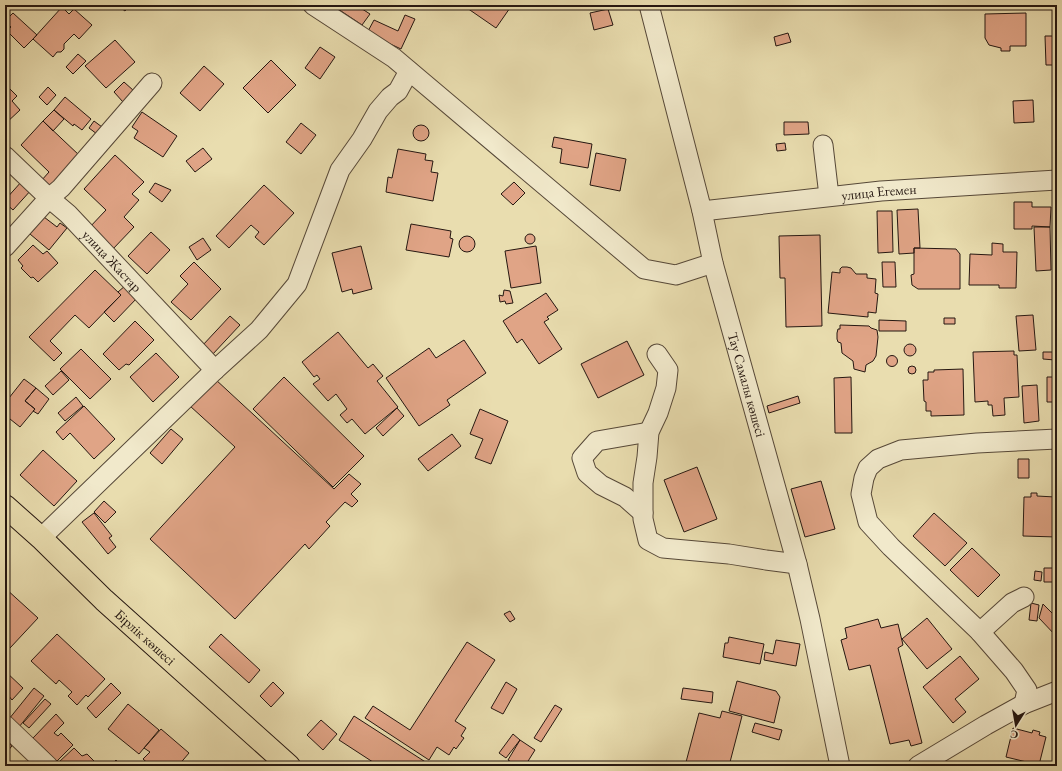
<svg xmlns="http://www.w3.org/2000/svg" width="1062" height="771" font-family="'EB Garamond',serif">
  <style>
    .building { fill: #e0a486; stroke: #251711 }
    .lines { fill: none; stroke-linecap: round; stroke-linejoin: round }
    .minor-casing { stroke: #564838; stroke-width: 21 }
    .major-casing { stroke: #251711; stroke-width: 24 }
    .minor { stroke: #f1e9cb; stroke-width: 19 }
    .major { stroke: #e9ddaf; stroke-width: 22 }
    .labels { text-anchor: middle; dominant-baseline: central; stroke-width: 3.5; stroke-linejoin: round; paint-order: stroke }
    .street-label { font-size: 14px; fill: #251711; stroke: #f1e9cb }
  </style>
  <rect width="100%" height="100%" fill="#e9ddaf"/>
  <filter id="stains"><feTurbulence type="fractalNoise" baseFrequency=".005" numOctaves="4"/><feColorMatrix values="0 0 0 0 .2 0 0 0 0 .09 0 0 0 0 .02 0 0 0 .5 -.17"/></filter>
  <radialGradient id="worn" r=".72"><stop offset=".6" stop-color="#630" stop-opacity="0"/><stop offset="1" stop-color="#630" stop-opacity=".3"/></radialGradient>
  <path class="building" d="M117 5H130L125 11Z
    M332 5H356L370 14 362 25Z
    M469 5H512L496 28 467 8Z
    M62 7 69 14 74 9 92 25 79 39 74 34 64 44V49L61 52H57L53 57 33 39Z
    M608 9 613 25 594 30 590 13Z
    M13 13 37 35 24 48 7 31 11 27 5 21Z
    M1026 13V46H1010V51H1001V48L989 45 985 38V14Z
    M405 15 415 19 401 49 367 33 374 20 398 31Z
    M788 33 791 42 776 46 774 37Z
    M1045 36H1057V65H1046Z
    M115 40 135 62 106 88 85 66Z
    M320 47 335 57 320 79 305 68Z
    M78 54 86 61 73 74 66 67Z
    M271 60 296 85 268 113 243 88Z
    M204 66 224 84 200 111 180 93Z
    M124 82 134 91 123 102 114 92Z
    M5 84 17 96 12 101 20 110 5 124Z
    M48 87 56 95 47 105 39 97Z
    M65 97 91 119 82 130 74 124 73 126 54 110Z
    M1033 100 1034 122 1014 123 1013 101Z
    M54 110 64 119 53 131 43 121Z
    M142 112 177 136 163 157 134 138 138 131 132 127Z
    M43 121 80 156 49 188 41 181 49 172 21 145Z
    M94 121 102 127 97 134 89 128Z
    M784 122H808L809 134 784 135Z
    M301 123 316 135 301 154 286 142Z
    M413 133a8 8 0 1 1 16 0a8 8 0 1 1-16 0Z
    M554 137 592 144 588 168 560 163 562 149 552 147Z
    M785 143 786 150 777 151 776 144Z
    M203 148 212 159 195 172 186 161Z
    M398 149 426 154 425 160 433 161 431 172 438 173 433 201 386 192 388 177 392 178Z
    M596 153 626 159 620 191 590 185Z
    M115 155 144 182 132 194 139 200 124 217 134 227 111 251 88 229 106 210 84 189Z
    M22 181 32 189 13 210 5 203V200Z
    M514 182 525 193 513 205 501 194Z
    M155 183 171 190 162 202 149 192Z
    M264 185 294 213 264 245 255 237 259 232 251 225 229 248 216 236Z
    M1014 202H1032V207H1051L1050 227 1032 226V229H1014Z
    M918 209 920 248H914V253L899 254 897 210Z
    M877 211H892L893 252 878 253Z
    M44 217 57 227 60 223 67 228 49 250 30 234Z
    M411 224 451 231 450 238 453 239 449 257 406 250Z
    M1034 227H1050L1051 270 1036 271Z
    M151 232 170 250 147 274 128 256Z
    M525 239a5 5 0 1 1 10 0a5 5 0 1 1-10 0Z
    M820 235 822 326 786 327 785 278H780L779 236Z
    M459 244a8 8 0 1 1 16 0a8 8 0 1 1-16 0Z
    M203 238 211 250 197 260 189 247Z
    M992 243 1003 244V252H1017L1016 288H999V285H969L970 254 992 255Z
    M33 245 43 254 47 251 58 263 38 282 33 277 31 278 21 268 23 266 18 260Z
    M361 246 372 289 353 294 352 289 342 292 332 253Z
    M536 246 541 283 511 288 505 251Z
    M914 248 956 249 960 254V289H918L912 285 911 275 914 274Z
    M194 262 221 289 191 320 171 302 188 284 180 276Z
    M882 262H895L896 287H883Z
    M842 267H847L851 268 856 274H867V278L876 279 875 293 878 294 876 313 868 312V317L828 313 832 272 840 273V269Z
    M95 270 121 295 89 328 75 315 50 341 62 353 54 361 29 337Z
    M126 285 138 297 114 322 104 312 121 295 118 292Z
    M504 290 510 291 513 303 506 304 505 301 500 302 499 295 503 296Z
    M546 293 558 310 547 317 549 319 544 322 562 349 539 364 522 339 517 343 503 321Z
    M1033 315 1036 350 1019 351 1016 316Z
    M230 316 240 325 212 355 202 346Z
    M944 318H955V324H944Z
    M879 320 906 321V331H879Z
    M135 321 154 340 129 365 126 364 119 370 103 354Z
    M840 325 869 326 871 328 877 330 878 337 876 356 873 361 866 365 865 372 854 369 853 361 842 353 841 343 838 342 837 339V333L838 329H840Z
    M338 332 368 368 373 364 383 376 377 381 398 407 365 434 352 419 347 423 340 415 347 409 336 394 328 401 313 384 320 379 317 375 314 377 302 362Z
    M464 340 486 373 447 400 450 405 419 426 386 378 429 348 436 358Z
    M627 341 644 375 598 398 581 364Z
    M904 350a6 6 0 1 1 12 0a6 6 0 1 1-12 0Z
    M81 349 111 379 90 399 60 369Z
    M1014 351V355H1017L1019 397 1004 398 1005 415 993 416 992 405H988V401L975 402 973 352Z
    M1043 352H1055V360L1043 359Z
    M156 353 179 377 153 402 130 377Z
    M886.5 361a5.5 5.5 0 1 1 11 0a5.5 5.5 0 1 1-11 0Z
    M908 370a4 4 0 1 1 8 0a4 4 0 1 1-8 0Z
    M963 369 964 415 931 416V411H926V402L924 401 923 380H928V372H934V370Z
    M61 371 69 380 53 395 45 386Z
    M284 377 364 456 333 487 253 409Z
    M851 377 852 433H835L834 378Z
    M1047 377H1057V402H1047Z
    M24 379 36 388 25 401 35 409 20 427 10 419 5 425V403Z
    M215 379 334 489 349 474 361 484 351 494 358 501 352 507 345 502 326 522 330 526 309 549 305 544 235 619 150 539 235 447 190 406Z
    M1037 385 1039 421 1024 423 1022 386Z
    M36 388 49 399 38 414 33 411 35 409 25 401Z
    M798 396 800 403 769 413 767 406Z
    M76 397 83 406 65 421 58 413Z
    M84 406 115 439 94 459 70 433 63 440 56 432Z
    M397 408 404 416 383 436 376 428Z
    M480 409 508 421 491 464 475 458 483 439 470 434Z
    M171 429 183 439 162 464 150 453Z
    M452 434 461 446 428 471 418 459Z
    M43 450 77 481 54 506 20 475Z
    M1053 454H1057V489H1053Z
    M1018 459H1029V478H1018Z
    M697 467 717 519 684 532 664 480Z
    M821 481 835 529 805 537 791 489Z
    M1031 493H1037V496L1055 497 1057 501V537L1023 536 1024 497H1031Z
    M104 501 116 512 105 523 94 512Z
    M94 513 112 536 109 538 116 547 108 554 82 522Z
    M934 513 967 543 945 566 913 536Z
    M972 548 1000 575 978 597 950 570Z
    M1044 568H1057V582H1044Z
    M1035 571 1042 572 1041 581 1034 580Z
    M5 588 38 618 10 648 5 644Z
    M1031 603 1039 605 1037 621 1029 620Z
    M1043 604 1057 618V637L1039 618Z
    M510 611 515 619 510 622 504 614Z
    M927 618 952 649 927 669 902 639Z
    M878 619 881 628 898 624 903 645 898 648 922 743 911 746 909 740 890 744 870 665 849 670 841 640 847 638 845 628Z
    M57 634 105 679 88 697 86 695 77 705 68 696 72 692 59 680 56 684 31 661Z
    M221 634 260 670 249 683 209 647Z
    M729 637 764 644 760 664 723 657 725 643H728Z
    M776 640 800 644 796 666 764 660 765 652 773 654Z
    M467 642 495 660 455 721 466 728 461 736 464 738 456 749 454 747 449 755 437 747 429 760 365 718 373 706 410 730Z
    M960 656 979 679 955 699 966 712 953 723 923 687Z
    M5 671 23 688 12 700 8 695 5 698Z
    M737 681 776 691 780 697 774 723 729 711Z
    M273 682 284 693 271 707 260 696Z
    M506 682 517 689 503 714 491 708Z
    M111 683 121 693 96 718 87 708Z
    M34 688 44 696 19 727 9 719Z
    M683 688 713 692 712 703 681 699Z
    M45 699 51 704 29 728 23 723Z
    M128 704 159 730 139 754 108 729Z
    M555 705 562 709 541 742 534 738Z
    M722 711 742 716 729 766H685L699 713 720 718Z
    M56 714 64 723 54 733 58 736 61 733 73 745 57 761 33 738Z
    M354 716 427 763 424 766H379L339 740Z
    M321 720 337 734 323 750 307 735Z
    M755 723 782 730 779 740 752 732Z
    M1013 728 1032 733 1033 730 1040 732 1039 735 1046 737 1039 765 1006 757Z
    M161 729 189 753 178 766H151L143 759 150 752 144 748Z
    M513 734 520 740 506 758 499 753Z
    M5 739 12 746 5 754Z
    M520 740 535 750 525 766H518L508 760Z
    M74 748 82 756 87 754 99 766H63L59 762Z
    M116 760 121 766 125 762 129 766H110Z
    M25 761 31 766H21Z"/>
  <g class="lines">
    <defs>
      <g id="minor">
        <path d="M313 5 394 58 644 269 676 275 713 263"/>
        <path id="s1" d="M649 5 702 211 713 263 797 564 810 619 840 766"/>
        <path d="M823 145 829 196"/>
        <path id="s2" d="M5 156 49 198 68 214 215 370"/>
        <path id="s3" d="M702 211 881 191 1057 180"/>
        <path d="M5 247 49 198 61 188 152 83"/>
        <path d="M657 354 668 370 666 388 658 413 649 432 647 457 643 483V519L648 540 663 548 729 554 766 560 797 564"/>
        <path d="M643 513 625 497 601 485 587 473 582 458 597 441 649 432"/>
        <path d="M41 538 215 370 259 330 297 284 340 170 362 139 378 111 390 97 398 91 409 71"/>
        <path d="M980 632 1012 603 1024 597"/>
        <path d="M1024 704 1027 690 1014 671 980 632 891 547 868 522 861 494 864 478 868 468 878 459 901 450 977 443 1057 439"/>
        <path d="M5 725 48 766"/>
        <path d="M918 766 986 725 1024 704 1057 691"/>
      </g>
      <g id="major">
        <path id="s4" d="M5 506 41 538 104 600 289 766"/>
      </g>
    </defs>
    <use href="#minor" class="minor-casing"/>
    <use href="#major" class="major-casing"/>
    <use href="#minor" class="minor"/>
    <use href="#major" class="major"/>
  </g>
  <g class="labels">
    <g class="street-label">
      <text stroke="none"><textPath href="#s3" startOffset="178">улица Егемен</textPath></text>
      <text stroke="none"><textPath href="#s2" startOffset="150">улица Жастар</textPath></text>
      <text stroke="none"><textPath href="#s1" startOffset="392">Тау Самалы көшесі</textPath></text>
      <text stroke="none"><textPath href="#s4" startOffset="192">Бірлік көшесі</textPath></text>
    </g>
  </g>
  <rect width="1062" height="771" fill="none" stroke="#e9ddaf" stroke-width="20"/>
  <rect x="6" y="6" width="1050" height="759" fill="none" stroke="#251711" stroke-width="2"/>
  <rect x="10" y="10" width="1042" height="751" fill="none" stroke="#251711"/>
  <g transform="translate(1016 725) rotate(191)" stroke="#f1e9cb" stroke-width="3" paint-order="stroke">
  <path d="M0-3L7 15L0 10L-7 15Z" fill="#251711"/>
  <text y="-6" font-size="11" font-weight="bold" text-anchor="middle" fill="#251711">С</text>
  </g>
  <rect width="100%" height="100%" filter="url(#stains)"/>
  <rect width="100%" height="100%" fill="url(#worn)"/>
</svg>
